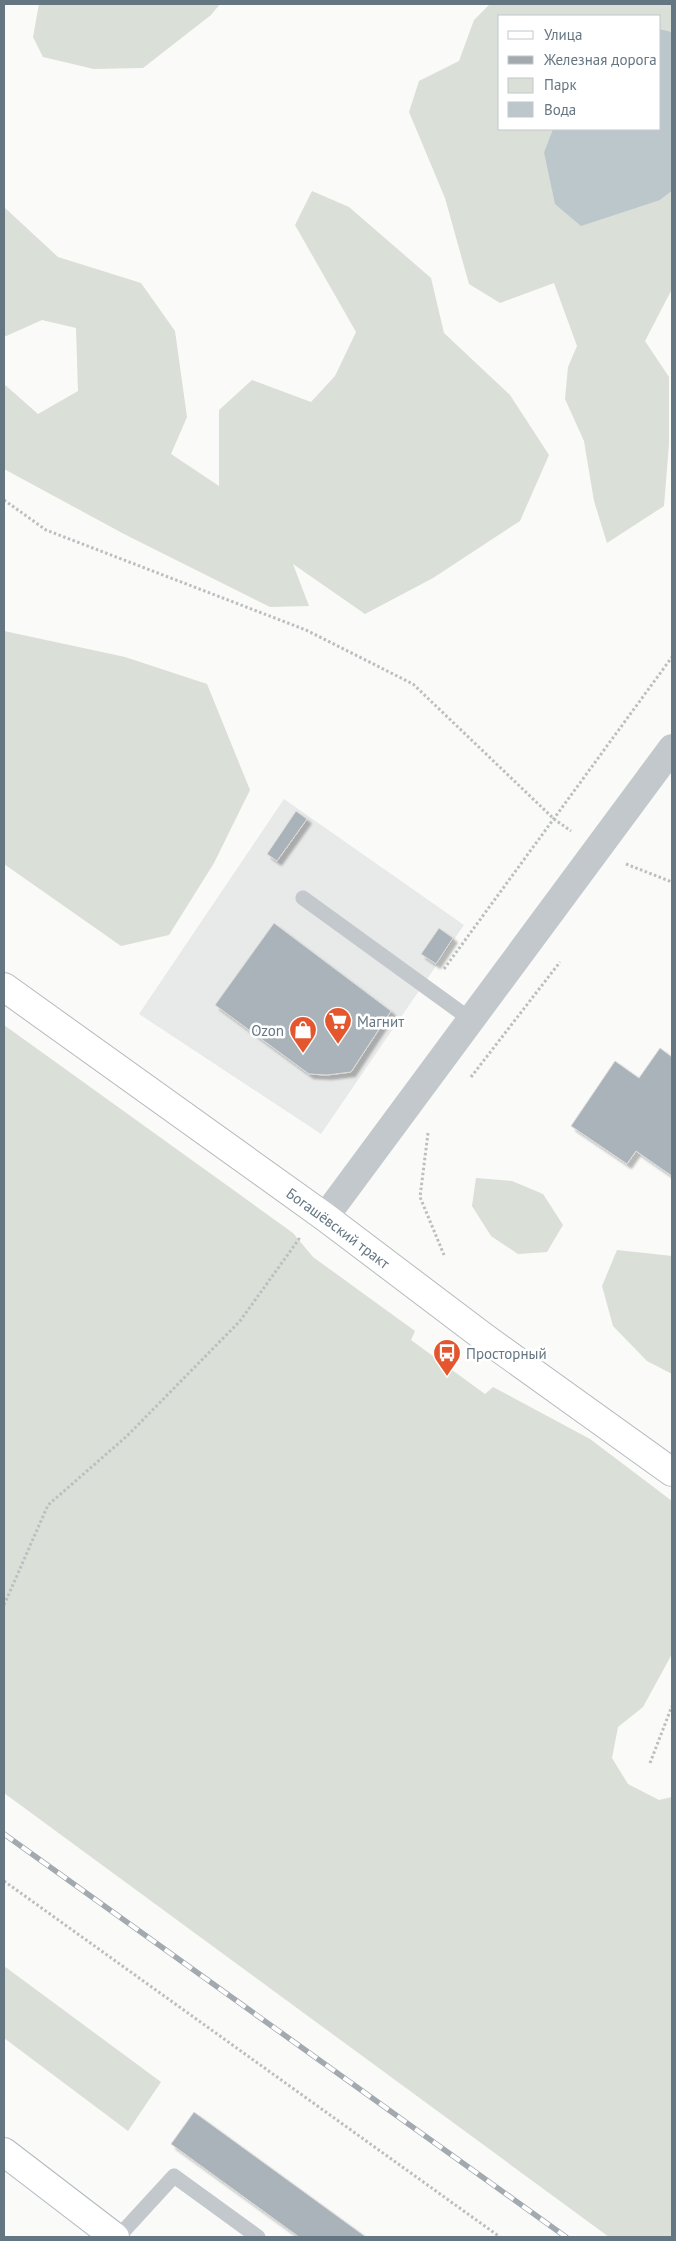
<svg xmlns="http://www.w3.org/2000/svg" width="676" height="2241" font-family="'PT Sans',sans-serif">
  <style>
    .built { fill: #e8e9e9 }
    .green { fill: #dadfd7 }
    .water { fill: #bbc7cb }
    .building { fill: #aab3b9; stroke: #dcdcda; filter: url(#shadow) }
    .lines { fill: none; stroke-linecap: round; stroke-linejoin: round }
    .secondary-casing { stroke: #b3babf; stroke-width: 30 }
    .primary-casing { stroke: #b5babe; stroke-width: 30 }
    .path { stroke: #bbbfc2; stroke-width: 3; stroke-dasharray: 2.5 2.5; stroke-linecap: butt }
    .lane { stroke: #c3c8cc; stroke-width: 15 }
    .street { stroke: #c3c8cc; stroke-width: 28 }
    .secondary { stroke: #fff; stroke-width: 28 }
    .primary { stroke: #fff; stroke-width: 28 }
    .rail-casing { stroke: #a2aab0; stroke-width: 5.5 }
    .rail { stroke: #fff; stroke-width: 4; stroke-dasharray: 11; stroke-linecap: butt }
    .labels { text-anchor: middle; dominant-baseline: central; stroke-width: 5; stroke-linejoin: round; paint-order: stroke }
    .poi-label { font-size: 15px; fill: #657683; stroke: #fff; text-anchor: start }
    .street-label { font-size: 15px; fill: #657683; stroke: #fff }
  </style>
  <defs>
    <filter id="shadow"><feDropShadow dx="4.5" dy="4.5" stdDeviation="1" flood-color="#0004"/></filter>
  </defs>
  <rect width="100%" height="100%" fill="#fafaf8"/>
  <path class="built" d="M284 799 464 925 321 1134 139 1014Z"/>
  <path class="green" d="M39 4H220L211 15 143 68 94 69 43 57 33 37Z
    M490 4H672V32L660 29V16H500V129H553L544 152 660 200 672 191V289L645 341 669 377V444L664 506 607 543 594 501 584 441 565 399 568 367 577 346 554 283 500 303 469 284 445 198 409 112 419 81 459 61 474 20Z
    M312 191 349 207 431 278 444 333 510 395 549 455 520 521 433 578 365 614 293 564 309 606 270 607 124 534 4 469V384L38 414 78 391 76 328 42 320 4 337V207L58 257 141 283 175 331 187 417 171 454 219 486V410L252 380 311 402 335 376 356 332 295 225Z
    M4 631 125 657 207 684 250 790 214 863 169 935 121 946 4 864Z
    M4 1025 293 1233 313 1257 415 1331 411 1340 485 1394 493 1387 590 1439 672 1501V1654L643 1707 618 1727 612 1758 628 1784 659 1800 672 1797V2237H609L4 1793Z
    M476 1178 512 1181 543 1194 563 1225 547 1252 518 1254 491 1236 472 1206Z
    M617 1250 672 1256V1374L647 1361 613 1326 602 1286Z
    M4 1966 161 2082 128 2131 4 2038Z"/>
  <path class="water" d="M660 29 672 32V191L660 200 581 226 555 204 544 152 553 129H660Z"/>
  <path class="building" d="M296 811 307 819 277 861 267 854Z
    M274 923 391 1011 351 1072 327 1075 309 1074 215 1005Z
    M439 928 453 938 436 964 421 954Z
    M660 1048 672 1057V1176L636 1151 627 1164 571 1126 615 1061 639 1078Z
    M194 2112 366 2237H299L171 2144Z"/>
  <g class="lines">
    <defs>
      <path id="secondary" d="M4 2152 115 2237"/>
      <g id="primary">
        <path id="s1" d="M4 987 325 1217 485 1338 672 1472"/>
      </g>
    </defs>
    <use href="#secondary" class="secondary-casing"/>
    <use href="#primary" class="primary-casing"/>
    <path class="path" d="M4 500 46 530 306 630 413 684 554 819 571 831
      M626 864 672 882
      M444 969 672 657
      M471 1077 560 962
      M428 1133 420 1197 444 1255
      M4 1605 48 1505 127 1436 240 1321 299 1239 301 1240
      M650 1763 672 1706
      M4 1881 500 2237"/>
    <path class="lane" d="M303 898 470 1019
      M118 2237 174 2176 258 2237"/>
    <path class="street" d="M325 1217 672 748"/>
    <use href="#secondary" class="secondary"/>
    <use href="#primary" class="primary"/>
    <defs>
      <path id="rail" d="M4 1834 566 2237"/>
    </defs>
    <use href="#rail" class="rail-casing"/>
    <use href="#rail" class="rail"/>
  </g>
  <defs>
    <symbol id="supermarket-pin" viewBox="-11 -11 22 30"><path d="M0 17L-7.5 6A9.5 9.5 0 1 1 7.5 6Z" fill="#e4572e" stroke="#fff"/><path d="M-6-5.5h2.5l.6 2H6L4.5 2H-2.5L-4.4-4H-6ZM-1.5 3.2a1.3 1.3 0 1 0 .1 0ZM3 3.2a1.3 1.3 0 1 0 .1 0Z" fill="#fff"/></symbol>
    <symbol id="shop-pin" viewBox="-11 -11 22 30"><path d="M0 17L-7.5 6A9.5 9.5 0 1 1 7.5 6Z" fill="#e4572e" stroke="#fff"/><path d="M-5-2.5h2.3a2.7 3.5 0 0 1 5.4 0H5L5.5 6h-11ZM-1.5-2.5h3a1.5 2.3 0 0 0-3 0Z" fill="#fff"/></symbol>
    <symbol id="bus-pin" viewBox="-11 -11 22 30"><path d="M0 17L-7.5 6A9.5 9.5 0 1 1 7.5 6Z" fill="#e4572e" stroke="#fff"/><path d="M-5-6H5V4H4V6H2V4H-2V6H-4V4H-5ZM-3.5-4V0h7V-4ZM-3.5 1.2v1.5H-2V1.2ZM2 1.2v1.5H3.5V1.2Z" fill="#fff"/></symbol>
  </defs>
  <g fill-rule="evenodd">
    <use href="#supermarket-pin" x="322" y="1005" width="32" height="43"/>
    <use href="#shop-pin" x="287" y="1014" width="32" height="43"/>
    <use href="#bus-pin" x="431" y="1337" width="32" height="43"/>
  </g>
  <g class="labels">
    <g class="poi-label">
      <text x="357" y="1021">Магнит</text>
      <text x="284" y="1030" text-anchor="end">Ozon</text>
      <text x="466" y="1353">Просторный</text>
    </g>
    <g class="street-label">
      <text stroke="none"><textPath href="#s1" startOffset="412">Богашёвский тракт</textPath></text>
    </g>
  </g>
  <rect width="676" height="2241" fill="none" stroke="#657683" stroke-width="10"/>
  <rect x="498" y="15" width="162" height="115" fill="#ffffff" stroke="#c1c8cd"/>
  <rect x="508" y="31" width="25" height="8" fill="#ffffff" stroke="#c1c8cd"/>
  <text x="544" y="40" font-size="15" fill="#657683">Улица</text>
  <rect x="508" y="56" width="25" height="8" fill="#a2aab0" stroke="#c1c8cd"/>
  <text x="544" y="65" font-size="15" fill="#657683">Железная дорога</text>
  <rect x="508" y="78" width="25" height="15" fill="#dadfd7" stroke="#c1c8cd"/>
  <text x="544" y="90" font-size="15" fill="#657683">Парк</text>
  <rect x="508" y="102" width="25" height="15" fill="#bbc7cb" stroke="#c1c8cd"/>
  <text x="544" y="115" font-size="15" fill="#657683">Вода</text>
</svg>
